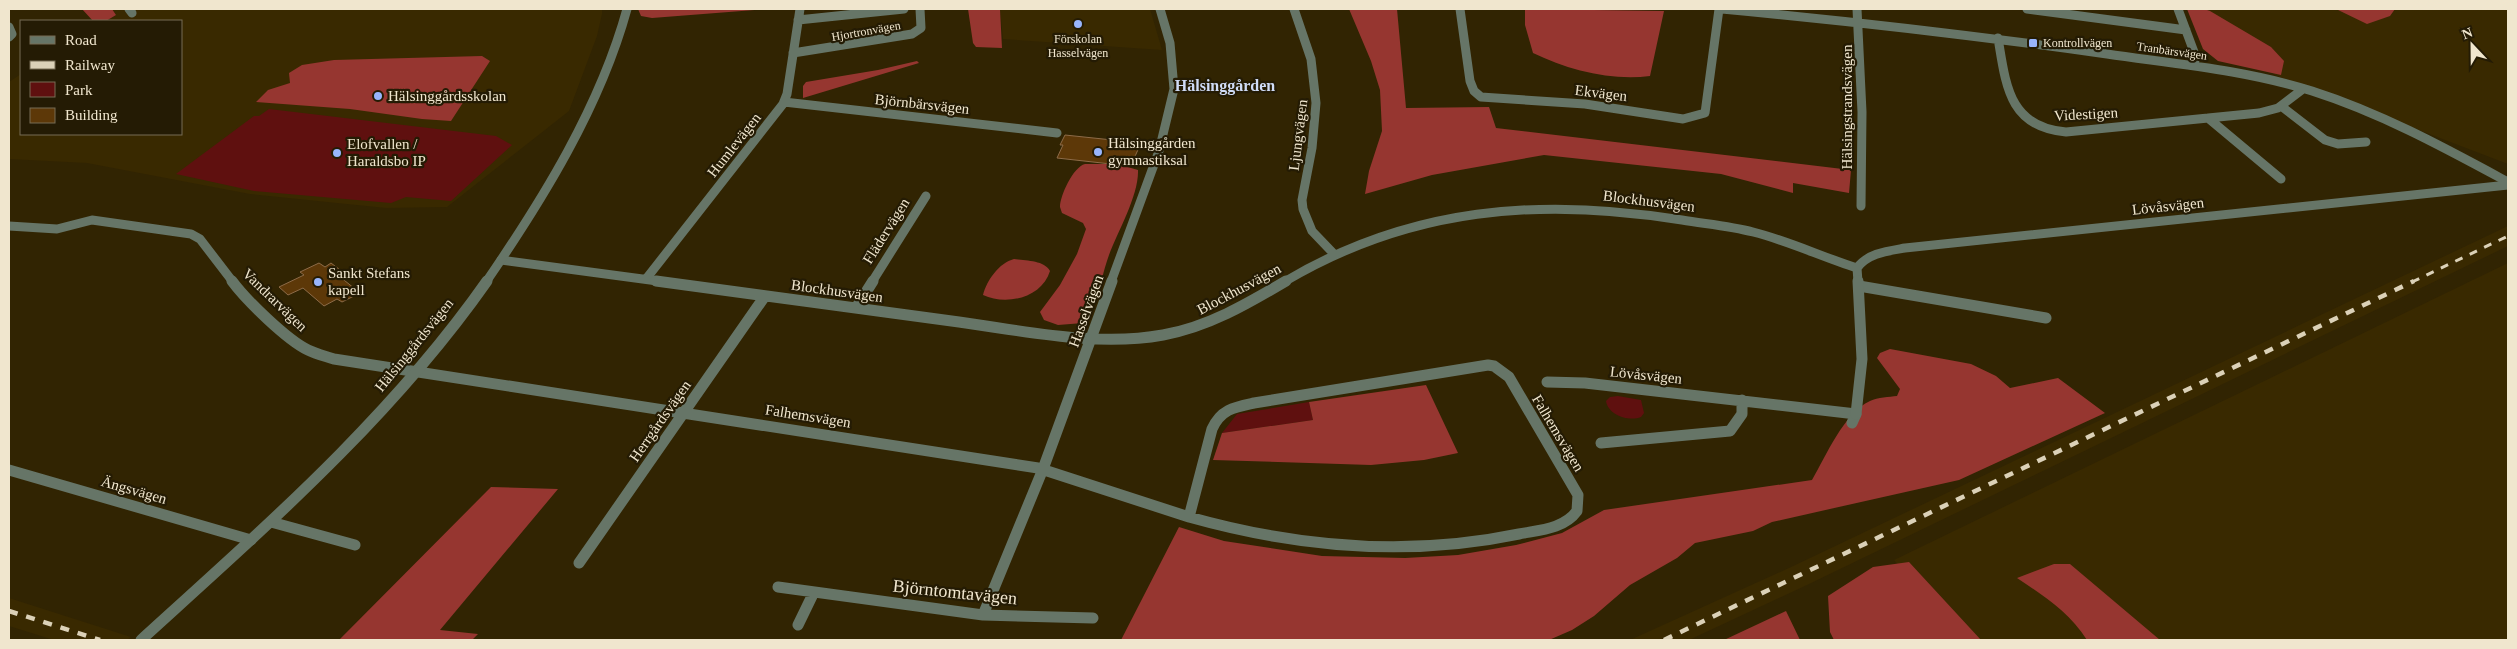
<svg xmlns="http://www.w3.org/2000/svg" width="2517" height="649" font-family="Georgia,serif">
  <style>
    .built { fill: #392900 }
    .green { fill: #5f100f }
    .forest { fill: #963630 }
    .building { fill: #5d3808; stroke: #8d6b48 }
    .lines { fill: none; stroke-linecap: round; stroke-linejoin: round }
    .minor-far1 { stroke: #667567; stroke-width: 9 }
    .minor { stroke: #667567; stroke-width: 11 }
    .tertiary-far1 { stroke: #667567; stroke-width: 9 }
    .tertiary { stroke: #667567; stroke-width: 11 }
    .rail-far1 { stroke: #dbd1b8; stroke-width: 3; stroke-dasharray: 8 8; stroke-linecap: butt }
    .rail { stroke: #dbd1b8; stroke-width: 4.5; stroke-dasharray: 9 9; stroke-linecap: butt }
    .poi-dot { fill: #98b5fd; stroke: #241b04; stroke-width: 2 }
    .labels { text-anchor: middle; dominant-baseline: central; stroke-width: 4.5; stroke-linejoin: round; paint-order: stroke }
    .far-street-label { font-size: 12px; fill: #f0e6ce; stroke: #241b04 }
    .far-poi-label { font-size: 12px; fill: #f0e6ce; stroke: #241b04 }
    .street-label { font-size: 15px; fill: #f0e6ce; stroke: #241b04 }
    .poi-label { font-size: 15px; fill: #f0e6ce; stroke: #241b04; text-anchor: start }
    .neighbourhood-label { font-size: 16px; font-weight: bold; fill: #d0dcf7; stroke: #241b04 }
    .near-street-label { font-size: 18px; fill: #f0e6ce; stroke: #241b04 }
  </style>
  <rect width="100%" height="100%" fill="#312402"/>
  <path class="built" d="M112 9H602V14L597 36 569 111 447 207 386 208 250 194 87 163 9 159V82L21 74V134H181V21H106L116 15Z
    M1000 9H1150L1162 50 1003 39Z
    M2195 9H2508V164L2275 75Z
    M2508 226V246L1807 585 1689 640H1630L1789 568Z
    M2508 263V640H1961L1894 560Z
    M9 598 131 637 127 640H54L9 626Z"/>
  <path class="green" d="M269 109 496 136 512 145 451 201 406 197 391 203 254 191 176 174 254 116H259Z
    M1618 396 1641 400 1644 413 1641 417C1629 422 1608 415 1606 401L1610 397Z
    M1309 402 1313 420 1222 433 1237 414Z"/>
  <path class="forest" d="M82 9H112L116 15 106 21H93Z
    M638 9H768L652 18 641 16Z
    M968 9H1000L1002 48 976 47 973 43Z
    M1349 9H1397L1406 108 1489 107 1496 128 1851 170 1849 193 1793 183V193L1721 174 1544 155 1432 175 1365 194 1369 171 1382 131 1380 90 1371 61Z
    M1525 9 1664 11 1650 76C1611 81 1568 70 1533 53L1525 25Z
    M2187 9H2204L2210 11 2271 47 2284 61 2281 75 2218 61 2203 49Z
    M2336 9H2395L2390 16 2367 24Z
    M482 56 490 61 451 121 422 119 350 109 256 102 268 90 290 83 289 73 302 65 334 60Z
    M917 61 919 63 803 98V86L806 82 878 70Z
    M1085 164H1117L1138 170C1139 195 1118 231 1109 255 1101 277 1098 304 1083 323L1058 325 1044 320 1040 312 1060 285 1077 254 1086 229 1083 223 1062 213 1060 207C1060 196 1073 167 1085 164Z
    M1014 259C1026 261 1044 260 1050 271 1042 298 1006 306 983 295 987 280 999 263 1014 259Z
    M1890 349 1971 364 1996 376 2010 388 2058 378 2105 413 1959 480 1772 522 1753 531 1695 543 1677 558 1630 585 1594 616 1572 630 1549 640H1121L1179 527 1224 541 1322 556 1405 558 1458 555 1516 545 1562 533 1604 510 1812 480C1826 456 1844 413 1870 401 1878 397 1889 397 1897 396L1900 389 1877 358 1880 353Z
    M1426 385 1458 453 1424 460 1371 465 1213 460 1222 433 1313 420 1309 402Z
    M491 487 558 489 440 630 478 634 472 640H339Z
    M1909 562 1981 640H1834L1830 632 1828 596 1873 567Z
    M2054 564H2070L2160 640H2087C2069 612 2044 596 2017 578Z
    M1786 611 1800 640H1724Z"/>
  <path class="building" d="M1065 135 1141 143 1132 163 1121 162 1120 165 1057 158 1063 145H1060Z
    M319 263 325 267 331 263 344 273 339 276 360 293 342 302 337 299 324 306 303 288 288 295 279 287 304 275 300 272Z"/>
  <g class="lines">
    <path class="minor-far1" d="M129 9 132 13
      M1294 9 1311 59 1316 103 1312 148 1302 200 1303 209 1312 231 1335 255
      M1460 9 1470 81 1474 91 1481 97 1585 104 1683 119 1705 113 1719 9
      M1722 9C1851 21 1979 36 2107 54 2176 64 2246 70 2312 91 2381 113 2445 148 2508 182
      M1857 9 1862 112 1861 206
      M2027 9 2186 30
      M2178 9 2194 52 2195 65
      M798 20 904 9
      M9 27 12 34 9 37
      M1998 38C2006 86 2009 127 2066 132L2259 113 2278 108 2303 89
      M793 53 912 34 921 28 920 9
      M784 102 1057 133
      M2281 106 2325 140 2338 144 2366 142
      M2208 118 2281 179
      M9 226 57 229 92 220 191 234 200 239 233 282
      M501 260 665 282
      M646 279 783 104 787 94 800 9
      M872 282 926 196
      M1111 282 1159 151 1174 89 1170 43 1160 9
      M1284 282C1410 207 1540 197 1682 220 1706 224 1730 226 1753 232 1789 241 1822 257 1857 268"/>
    <path class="minor" d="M232 281C246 300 287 340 308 350 316 354 325 356 334 359L1038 468 1189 517
      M656 281C757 295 858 308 959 322 1025 331 1097 347 1163 335 1208 327 1247 304 1286 281
      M1859 286 2046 318
      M856 308 873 281
      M1488 365 1494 366 1509 377 1578 495 1577 511C1564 529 1539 530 1519 534 1409 557 1296 547 1189 517L1212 429C1221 409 1235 407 1254 403Z
      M1547 382 1585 383 1856 414 1852 423
      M1601 443 1730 431 1742 414V400
      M9 470 251 540
      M271 522 355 545
      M579 563 765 296
      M778 587 983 615 1093 618
      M983 615 1043 469 1112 281
      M798 625 814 592"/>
    <path class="tertiary-far1" d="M486 282C543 199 600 107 627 9
      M1858 282 1857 268C1868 253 1888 251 1905 248L2508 185"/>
    <path class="tertiary" d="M1856 414 1862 359 1858 281
      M141 640C264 528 391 418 487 281"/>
    <path class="rail-far1" d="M2412 282 2508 236"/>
    <path class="rail" d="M9 611 100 640
      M1664 640 2414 281"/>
  </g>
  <g class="poi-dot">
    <circle cx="1078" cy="24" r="5"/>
    <rect x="2028" y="38" width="10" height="10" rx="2.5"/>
    <circle cx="378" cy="96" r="5"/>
    <circle cx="1098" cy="152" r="5"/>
    <circle cx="337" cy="153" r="5"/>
    <circle cx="318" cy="282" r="5"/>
  </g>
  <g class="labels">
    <g class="far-street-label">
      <text transform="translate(866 31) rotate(-10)">Hjortronvägen</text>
      <text transform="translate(2172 51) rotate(8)">Tranbärsvägen</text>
    </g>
    <g class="far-poi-label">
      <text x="1078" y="39">Förskolan<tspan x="1078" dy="14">Hasselvägen</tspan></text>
      <text x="2043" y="43" text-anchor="start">Kontrollvägen</text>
    </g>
    <g class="street-label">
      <text transform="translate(1601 93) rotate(7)">Ekvägen</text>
      <text transform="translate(922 104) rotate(6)">Björnbärsvägen</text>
      <text transform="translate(1847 107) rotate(-90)">Hälsingstrandsvägen</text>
      <text transform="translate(2086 114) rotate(-3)">Videstigen</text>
      <text transform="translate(1298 135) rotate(-83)">Ljungvägen</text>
      <text transform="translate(734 145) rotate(-52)">Humlevägen</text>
      <text transform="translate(1649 201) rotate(7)">Blockhusvägen</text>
      <text transform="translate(2168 206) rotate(-6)">Lövåsvägen</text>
      <text transform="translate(886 231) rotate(-58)">Flädervägen</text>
      <text transform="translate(1239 289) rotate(-28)">Blockhusvägen</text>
      <text transform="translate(837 291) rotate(8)">Blockhusvägen</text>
      <text transform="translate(275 300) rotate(44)">Vandrarvägen</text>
      <text transform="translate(1086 311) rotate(-70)">Hasselvägen</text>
      <text transform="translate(414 345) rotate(-51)">Hälsinggårdsvägen</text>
      <text transform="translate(1646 375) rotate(6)">Lövåsvägen</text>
      <text transform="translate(808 416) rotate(9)">Falhemsvägen</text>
      <text transform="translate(660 421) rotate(-55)">Herrgårdsvägen</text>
      <text transform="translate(1558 433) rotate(59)">Falhemsvägen</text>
      <text transform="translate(134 490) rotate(16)">Ängsvägen</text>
    </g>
    <g class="poi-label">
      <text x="388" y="96">Hälsinggårdsskolan</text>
      <text x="1108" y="143">Hälsinggården<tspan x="1108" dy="17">gymnastiksal</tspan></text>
      <text x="347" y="144">Elofvallen /<tspan x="347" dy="17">Haraldsbo IP</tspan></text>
      <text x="328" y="273">Sankt Stefans<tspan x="328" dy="17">kapell</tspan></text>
    </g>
    <g class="neighbourhood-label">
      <text x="1225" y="85">Hälsinggården</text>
    </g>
    <g class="near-street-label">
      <text transform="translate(955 592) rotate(6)">Björntomtavägen</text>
    </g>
  </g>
  <rect width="2517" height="649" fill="none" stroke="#f0e6ce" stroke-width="20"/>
  <rect x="20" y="20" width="162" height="115" fill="#241b04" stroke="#766c55"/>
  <rect x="30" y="36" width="25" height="8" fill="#667567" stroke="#766c55"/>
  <text x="65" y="45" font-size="15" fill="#f0e6ce">Road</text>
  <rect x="30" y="61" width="25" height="8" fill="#dbd1b8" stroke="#766c55"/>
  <text x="65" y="70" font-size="15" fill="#f0e6ce">Railway</text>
  <rect x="30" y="82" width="25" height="15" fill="#5f100f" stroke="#766c55"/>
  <text x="65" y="95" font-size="15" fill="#f0e6ce">Park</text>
  <rect x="30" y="108" width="25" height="15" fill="#5d3808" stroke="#766c55"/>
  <text x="65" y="120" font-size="15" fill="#f0e6ce">Building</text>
  <g transform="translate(2472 45) rotate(338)" stroke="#241b04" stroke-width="4" paint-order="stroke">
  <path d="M0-4L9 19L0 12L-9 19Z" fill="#f0e6ce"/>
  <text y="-8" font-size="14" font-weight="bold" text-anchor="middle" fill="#f0e6ce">N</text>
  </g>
</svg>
